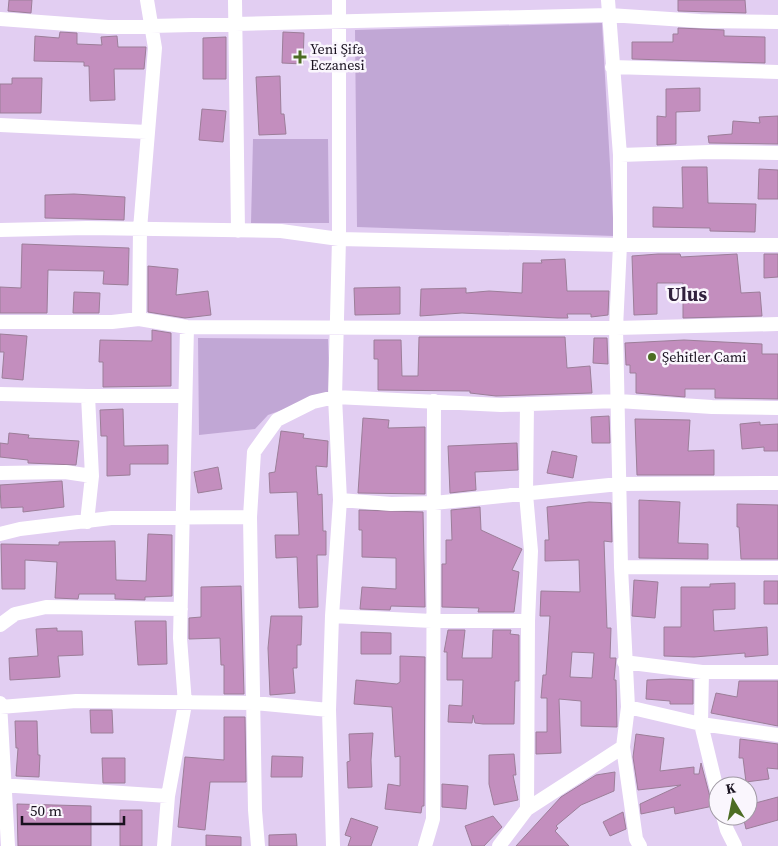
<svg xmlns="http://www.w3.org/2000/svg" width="778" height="846" font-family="'Source Serif 4',serif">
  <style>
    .green { fill: #c1a7d5 }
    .building { fill: #c38ebe; stroke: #9c7e99; fill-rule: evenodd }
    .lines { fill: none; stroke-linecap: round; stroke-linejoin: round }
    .minor { stroke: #fff; stroke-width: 14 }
    .poi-dot { fill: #4c6c23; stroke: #faf6fd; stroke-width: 2 }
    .labels { text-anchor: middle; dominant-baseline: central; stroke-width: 5; stroke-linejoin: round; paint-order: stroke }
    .poi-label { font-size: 14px; fill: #18111e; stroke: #faf6fd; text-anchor: start }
    .district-label { font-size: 19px; font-weight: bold; fill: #31213d; stroke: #faf6fd }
  </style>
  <rect width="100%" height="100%" fill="#e2cef2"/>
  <path class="green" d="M602 23 614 236 357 227 355 30Z
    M253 139H328L329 223H251Z
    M198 338 328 339 330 393 268 415 255 429 199 435Z"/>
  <path class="building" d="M9 0H32L31 13 8 11Z
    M678 0H745L746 13 678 11Z
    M678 28 724 30V36L765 37V63L632 59V42H673V34H678Z
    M60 32 77 33V44L102 45 101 37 117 36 118 47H146L144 69H114L115 100 90 101 89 66H84V62L34 61 35 36 59 38Z
    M283 32 304 33 303 64 282 63Z
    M226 37V79H203V38Z
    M280 76 281 114H284L286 134 259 135 256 77Z
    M12 78H42L41 113H0V84H12Z
    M700 88V111L676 112V144L657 145V116L666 117V89Z
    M202 109 226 111 223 142 199 140Z
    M778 116V144L709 143 708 136 732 134 733 121 760 123 759 117Z
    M682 167H707L708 203 756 204 755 232 710 231V228L653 227V207L683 208Z
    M759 169 778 170V199H758Z
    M74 194 125 197 124 220 45 218V195Z
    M22 244 129 248 128 285 103 284 104 271 48 270 47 313H0V287L21 288Z
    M658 254H680L681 257 737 254 741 293 760 292 762 316 683 318V283H657V314L634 315 632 256Z
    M764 254H778V277L764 278Z
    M565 259 567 291H609L608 315 591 317V314H567L568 318H558L462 313 420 316 421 289 466 288V293L489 291 522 293 523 263H542L541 260Z
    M148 266 178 269 176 295 208 291 211 315 185 318 148 312Z
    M400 287V314L355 315 354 288Z
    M74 292 100 293 99 313H73Z
    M152 330 171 333V386L103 387V362H99L100 340 152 341Z
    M0 334 27 336 23 380 2 378 4 352H0Z
    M419 337H565L567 368 590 366 592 393 496 396 470 393V391L378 390V359H374V340H401L402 376H418Z
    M594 338H607L608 364 593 363Z
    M684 340 762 344V354H778V399L715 398V389H685V397L636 393V373H630V365H626L625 343Z
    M123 409 124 446 168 445V464H130V475L107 476V436H101L100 410Z
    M609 416 610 443H592L591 417Z
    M363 418 389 420 388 428 425 427V494L358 493Z
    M635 419 690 420 688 451 714 450V475H637Z
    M760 422V425L778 424V451H764V447L742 449 740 424Z
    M281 431 304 434 303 438 328 441 327 467 316 466 318 495 322 494 323 531H326V555H317L318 607 299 608 297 557 276 558 275 535H299L297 492 270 493 269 473 275 472Z
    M9 433 29 435 28 438 79 441 76 465 28 463V460L0 457V443L8 444Z
    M517 443 518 470 475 472 476 490 450 493 448 446Z
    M552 451 577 456 573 478 547 473Z
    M218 467 222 489 198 493 194 472Z
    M62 481 64 507 23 512V507L1 508 0 485Z
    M639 500 680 502 678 543 708 544V559L639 558Z
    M589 502 611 503 612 542 604 541 607 628H611L610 658H616L614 680H616L617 727 581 726V701L559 699 561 753 536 754V732H547V698H541L543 675H546L550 616H540L541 591 580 592 579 560 545 561V540H549L547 507ZM572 652 594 653 592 678 570 677Z
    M737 504 778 505V559H741L739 527H737Z
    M480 507 481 530 522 549 512 570 519 572 514 612H478L479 608 442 607V564H446V540H452L451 510Z
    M359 510 423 512 425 607 391 606 390 610 360 609 362 587 396 589V558L362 557V530H359Z
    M148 534 172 535V596L145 597V600L115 599V594H79L78 599 55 598 57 562 25 560V589H2L1 544 59 545V542L115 541 116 580 146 581Z
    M634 580 658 582 655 618 632 616Z
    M764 581H778V604H764Z
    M735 583V609L713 610 714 631 767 627 768 655 745 657V653L694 657 664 656V627H681V587H710V584Z
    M241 586 244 694H224V665H221L220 638 189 639V618L201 617V587Z
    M271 616H302L301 645H297V668H293L295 693 270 695 268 648Z
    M135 621H166L167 664 138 665Z
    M57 628V631H82L83 655 58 656 60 677 10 680 9 658 38 656 36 629Z
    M448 630H465L462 658H492L493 630H511L510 634 519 635V681H515L514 724H483L475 723 473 715 472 723 448 722 449 705 462 706 463 680H447V652H444Z
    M361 632 391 633V654H361Z
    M400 656 425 657 424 806H422L421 813 385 809 388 784 400 786V756L395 757 392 707 354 704 356 680 397 684 400 682Z
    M670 679 693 680V704H670V701L646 699 647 680Z
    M739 681H778V726L711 713 716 693 737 697Z
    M90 710H112L113 733H91Z
    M224 717H245L246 782H210L205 830 178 827 185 757 224 760Z
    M15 721H37L38 755H40L39 777 16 776 18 748H16Z
    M373 733 371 760 372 787 348 788 347 762 350 761 349 734Z
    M636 734 664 738 660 771 694 767V774H699L701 763 710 797 718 805 675 814 674 807 641 814 640 804 681 785 638 790 633 757Z
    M740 739 778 744V769L767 768 769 779 746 782 743 758H739Z
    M514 754 516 775H513L518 800 494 805 489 784V755Z
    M272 756 303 757 302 777H271Z
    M102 758H125V783H103Z
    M615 772 614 791 581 805 556 826 558 828 555 831 569 846H516L561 797 596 775Z
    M442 784 468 786 466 809 442 807Z
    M778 797V820L746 829 743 816H748V805Z
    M17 804 91 806V846H18Z
    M120 810H142V846H120Z
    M623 812 626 829 610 836 603 822Z
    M493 816 502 827 484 846H472L465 826Z
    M351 818 378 827 371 846H348L351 837 345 835Z
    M296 834 297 846H269V835Z
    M206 835 241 837V846H206Z"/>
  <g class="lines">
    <path class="minor" d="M235 0 238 231
      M608 0 620 155V245L616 328 621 567 628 707 623 747 636 839 640 846
      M0 19 108 27 609 15 700 21 778 22
      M612 67 778 72
      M0 125 147 132
      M620 155 710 152 778 153
      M0 230 87 228 281 231 339 239 620 245H778
      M139 319 140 229 155 48 147 0
      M0 322H112L139 319 187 327 437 328H616L778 324
      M0 394 88 396 92 476
      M88 396H185
      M0 473 65 472 92 476 87 522
      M340 500 391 504 434 503 619 484 778 483
      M0 534 20 529 111 518 250 517
      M621 567 778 568
      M332 616 432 621H528
      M0 625 15 614 46 607 181 609
      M624 662 702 672H778
      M702 672 701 724 718 794
      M0 703 8 846
      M0 707 76 701 254 703 329 710
      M628 707 701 724 778 735
      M0 785 168 796
      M527 809 528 621 531 551 526 494 527 404
      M723 816 727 830 735 846
      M164 846 168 796 185 704 180 638 187 327
      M258 846 255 810 250 517 254 452 277 420 313 402 335 397 501 405 618 401 712 407 778 408
      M333 846 329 710 332 616 340 500 335 397 339 239V0
      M425 846 433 819 434 401
      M499 846 527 809 623 747"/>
  </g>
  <g class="poi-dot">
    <path d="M297.5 49.5h5v5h5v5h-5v5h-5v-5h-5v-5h5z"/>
    <circle cx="652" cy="357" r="5"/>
  </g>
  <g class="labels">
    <g class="poi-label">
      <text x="310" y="49">Yeni Şifa<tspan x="310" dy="16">Eczanesi</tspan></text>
      <text x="662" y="357">Şehitler Cami</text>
    </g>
    <g class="district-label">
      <text x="687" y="294">Ulus</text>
    </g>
  </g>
  <g transform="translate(733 801) rotate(350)"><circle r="24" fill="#faf6fd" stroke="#a09aa4"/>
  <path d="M0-4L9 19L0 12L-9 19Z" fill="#4c6c23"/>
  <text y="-8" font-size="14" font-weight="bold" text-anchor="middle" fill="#18111e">K</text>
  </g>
  <path d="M22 816v8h102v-8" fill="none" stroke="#18111e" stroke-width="2.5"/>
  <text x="30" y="816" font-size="15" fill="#18111e" stroke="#faf6fd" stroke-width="4" paint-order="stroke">50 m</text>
</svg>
